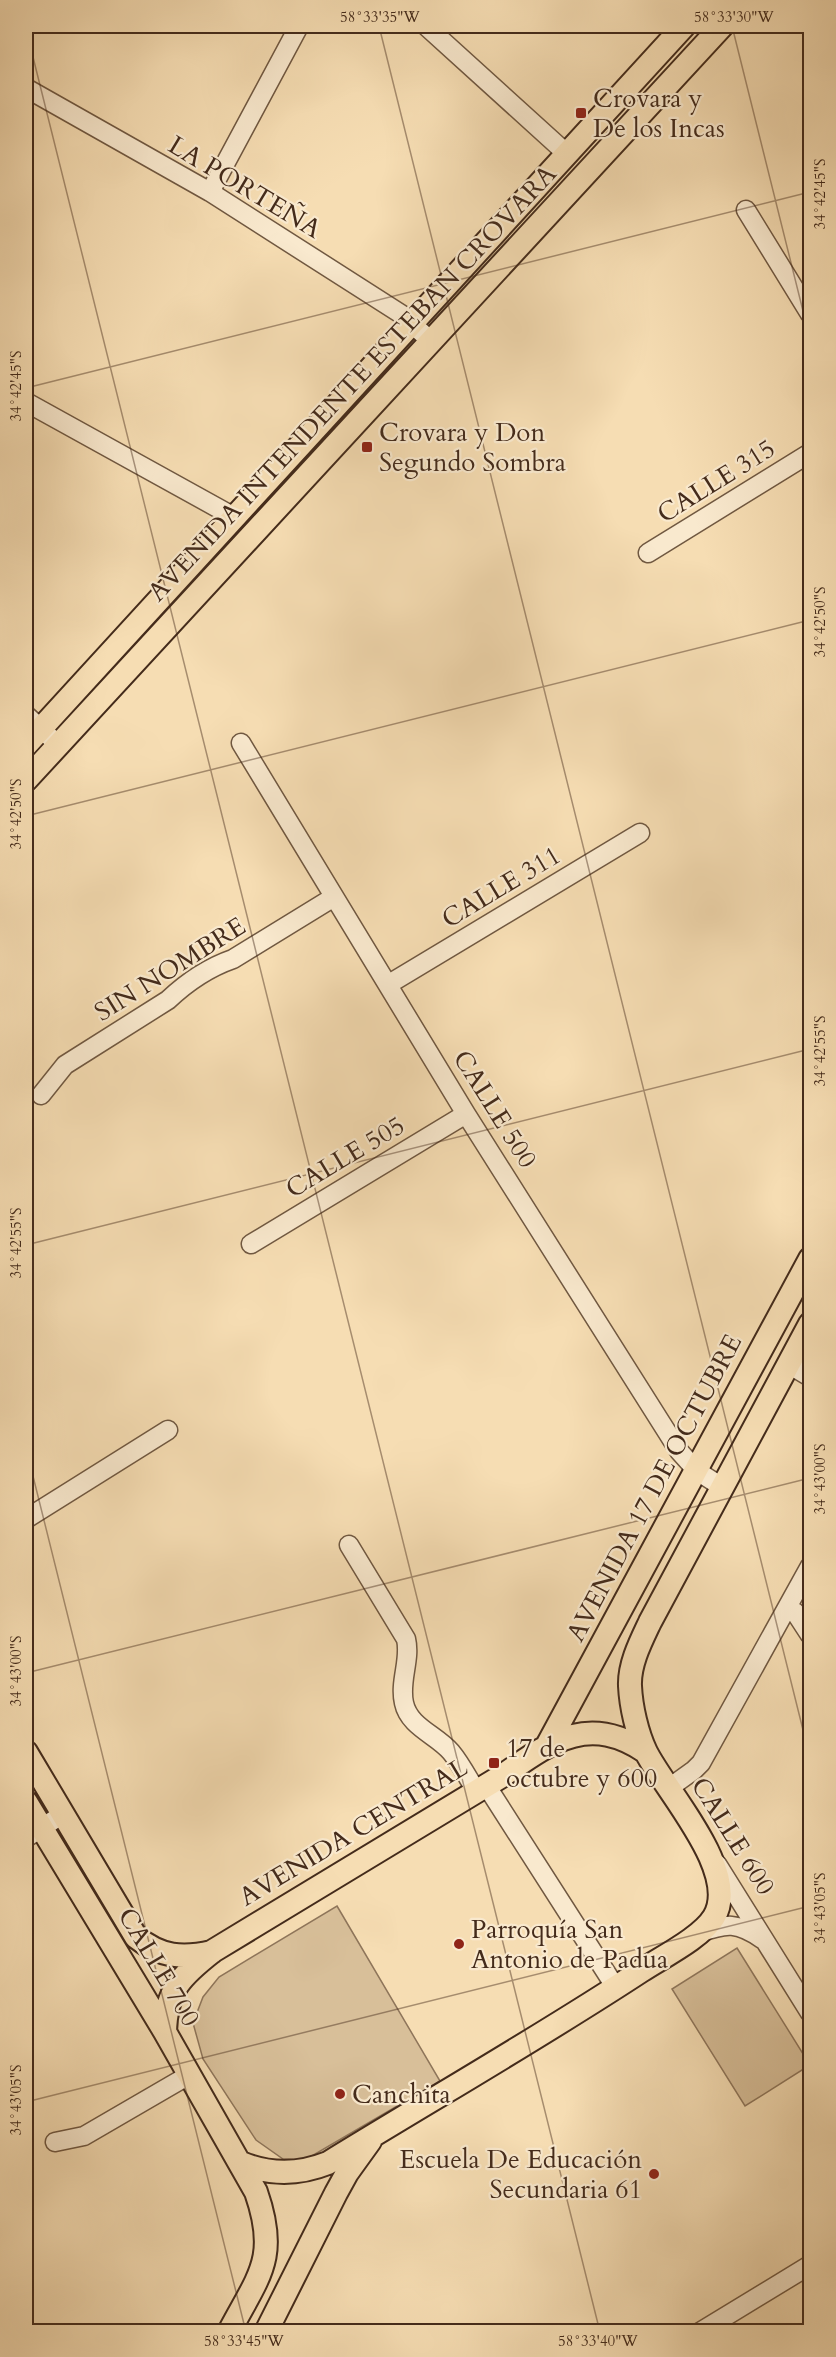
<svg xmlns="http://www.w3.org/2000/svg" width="836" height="2357" font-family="Cardo,serif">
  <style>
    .green { fill: #d8bf99; stroke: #8e755a; stroke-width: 1.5 }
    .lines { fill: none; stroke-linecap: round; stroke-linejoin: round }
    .minor-casing { stroke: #705841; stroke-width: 21 }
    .major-casing { stroke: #442b1b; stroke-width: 26 }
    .minor { stroke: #f9e9ce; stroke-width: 18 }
    .major { stroke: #f6ddb3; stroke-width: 22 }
    .ticks { fill: none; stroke: #442b1b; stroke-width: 1.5; stroke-opacity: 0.45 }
    .poi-dot { fill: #8f2418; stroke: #f9e9ce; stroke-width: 2 }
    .labels { text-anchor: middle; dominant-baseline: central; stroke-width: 4.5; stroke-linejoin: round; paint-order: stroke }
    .poi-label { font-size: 26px; fill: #442b1b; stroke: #f9e9ce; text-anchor: start }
    .street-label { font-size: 26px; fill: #442b1b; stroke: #f9e9ce }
    .neatline { fill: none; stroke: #442b1b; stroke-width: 2 }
    .ticks-label { font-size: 15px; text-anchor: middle; fill: #442b1b }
  </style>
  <rect width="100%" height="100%" fill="#f6ddb3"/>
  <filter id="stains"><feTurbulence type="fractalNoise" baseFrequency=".00333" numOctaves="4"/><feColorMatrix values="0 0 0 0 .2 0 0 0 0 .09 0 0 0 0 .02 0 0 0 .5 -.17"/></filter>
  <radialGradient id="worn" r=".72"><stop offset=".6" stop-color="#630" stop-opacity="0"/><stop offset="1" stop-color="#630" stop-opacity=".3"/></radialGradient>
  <path class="green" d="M337 1906 440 2081 305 2160 283 2159 256 2140 203 2059 193 2023 203 1997 219 1977Z
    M737 1948 810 2065 745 2106 672 1989Z"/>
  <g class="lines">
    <defs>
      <path id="minor" d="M426 26 566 153
        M26 88 210 192 401 314 431 341
        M210 192 299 26
        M746 210 810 314
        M26 402 234 517
        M648 553 810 453
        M26 715 51 738
        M241 743 466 1114 679 1451 697 1471 722 1487
        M389 984 640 833
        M41 1095 65 1065 168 1000C186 983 210 967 233 959L334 897
        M251 1244 466 1114
        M790 1365 810 1377
        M26 1519 168 1430
        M349 1545 406 1639C411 1660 399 1681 404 1703 409 1727 437 1735 451 1752 461 1764 468 1778 476 1791
        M787 1609 795 1612 810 1635
        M486 1785 616 1988
        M669 1788 694 1770 701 1763 810 1566
        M26 1838 63 1814
        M717 1864 810 2013
        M699 1933C727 1923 737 1922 762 1939
        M55 2142 84 2136 189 2075
        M700 2332 810 2265"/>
      <path id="major" d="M26 745 684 26
        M26 780 722 26
        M548 1744 810 1259
        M26 1752 136 1937C161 1957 182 1959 212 1952
        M26 1802 165 2032 256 2192C279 2258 259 2275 229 2332
        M165 2032C166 1990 181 1976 213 1951L502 1776C551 1742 588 1713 646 1752
        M241 2163C270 2175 298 2175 328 2163 432 2099 539 2038 641 1971 662 1957 701 1938 714 1917 741 1872 666 1792 646 1752 637 1733 631 1707 630 1686 629 1664 641 1641 650 1622L810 1324
        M266 2332 336 2193 347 2173 370 2141"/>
    </defs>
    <use href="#minor" class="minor-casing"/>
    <use href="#major" class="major-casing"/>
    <use href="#minor" class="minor"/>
    <use href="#major" class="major"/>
  </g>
  <path class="ticks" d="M379 26 810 1758M732 26 810 339M26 29 600 2332M26 388 810 192M26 816 810 620M26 1245 810 1049M26 1448 246 2332M26 1673 810 1478M26 2102 810 1906"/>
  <g class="poi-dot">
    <rect x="575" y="107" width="12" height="12" rx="3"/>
    <rect x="361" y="441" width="12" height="12" rx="3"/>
    <rect x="488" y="1757" width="12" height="12" rx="3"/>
    <circle cx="459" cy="1944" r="6"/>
    <circle cx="340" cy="2094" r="6"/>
    <circle cx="654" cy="2174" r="6"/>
  </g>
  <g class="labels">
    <g class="poi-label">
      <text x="593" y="98">Crovara y<tspan x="593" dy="30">De los Incas</tspan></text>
      <text x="379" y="432">Crovara y Don<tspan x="379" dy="30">Segundo Sombra</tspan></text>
      <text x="506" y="1748">17 de<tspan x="506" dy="30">octubre y 600</tspan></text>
      <text x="471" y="1929">Parroquía San<tspan x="471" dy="30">Antonio de Padua</tspan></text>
      <text x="352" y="2094">Canchita</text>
      <text x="642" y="2159" text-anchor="end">Escuela De Educación<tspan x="642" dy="30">Secundaria 61</tspan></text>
    </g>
    <g class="street-label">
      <text transform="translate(245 187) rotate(31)">LA PORTEÑA</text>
      <text transform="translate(352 383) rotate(-47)">AVENIDA INTENDENTE ESTEBAN CROVARA</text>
      <text transform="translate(716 481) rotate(-32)">CALLE 315</text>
      <text transform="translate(501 887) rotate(-31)">CALLE 311</text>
      <text transform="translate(170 969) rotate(-32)">SIN NOMBRE</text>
      <text transform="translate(495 1109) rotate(58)">CALLE 500</text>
      <text transform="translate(345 1157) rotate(-31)">CALLE 505</text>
      <text transform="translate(654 1488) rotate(-62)">AVENIDA 17 DE OCTUBRE</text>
      <text transform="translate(353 1832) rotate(-31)">AVENIDA CENTRAL</text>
      <text transform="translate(733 1836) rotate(58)">CALLE 600</text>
      <text transform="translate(159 1967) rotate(59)">CALLE 700</text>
    </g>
  </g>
  <rect width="836" height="2357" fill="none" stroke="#f6ddb3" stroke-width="66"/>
  <rect x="33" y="33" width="770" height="2291" class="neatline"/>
  <g class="ticks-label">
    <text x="380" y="22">58°33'35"W</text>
    <text x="734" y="22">58°33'30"W</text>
    <text transform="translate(820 194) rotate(-90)" y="5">34°42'45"S</text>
    <text transform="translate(16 386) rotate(-90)" y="5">34°42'45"S</text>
    <text transform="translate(820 622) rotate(-90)" y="5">34°42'50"S</text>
    <text transform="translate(16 814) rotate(-90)" y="5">34°42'50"S</text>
    <text transform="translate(820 1051) rotate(-90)" y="5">34°42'55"S</text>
    <text transform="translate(16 1243) rotate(-90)" y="5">34°42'55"S</text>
    <text transform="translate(820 1479) rotate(-90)" y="5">34°43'00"S</text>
    <text transform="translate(16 1671) rotate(-90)" y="5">34°43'00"S</text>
    <text transform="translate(820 1908) rotate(-90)" y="5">34°43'05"S</text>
    <text transform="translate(16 2100) rotate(-90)" y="5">34°43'05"S</text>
    <text x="244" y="2346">58°33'45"W</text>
    <text x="598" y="2346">58°33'40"W</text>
  </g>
  <rect width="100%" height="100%" filter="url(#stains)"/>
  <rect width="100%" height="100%" fill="url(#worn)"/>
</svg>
